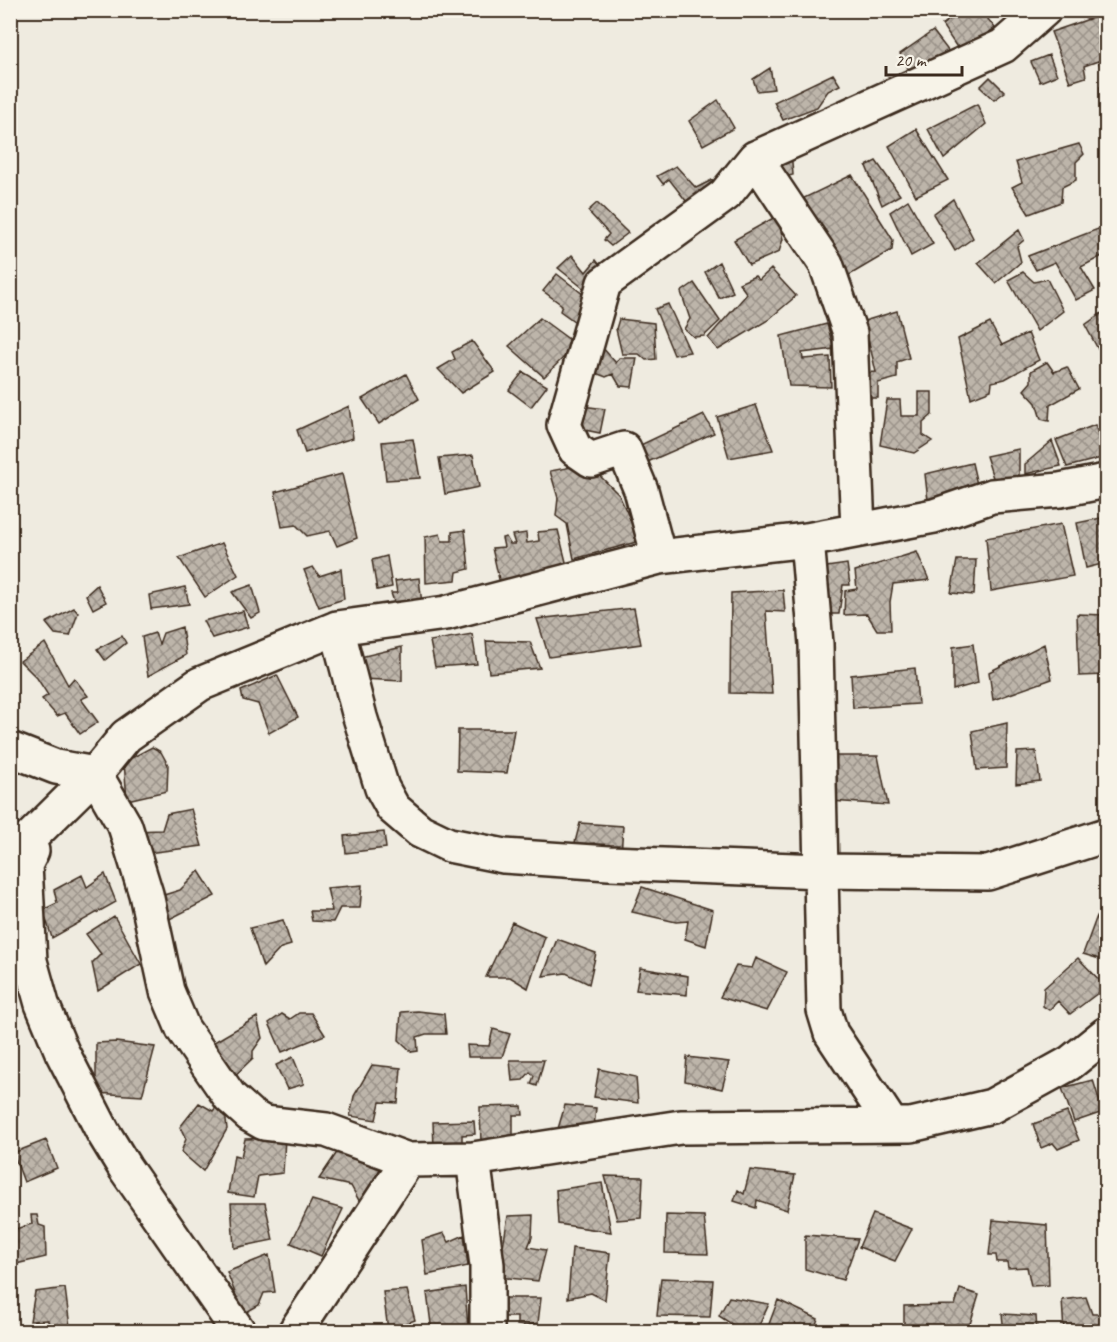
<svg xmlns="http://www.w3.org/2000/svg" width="1117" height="1342" font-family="Caveat,sans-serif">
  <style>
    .building { fill: url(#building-cross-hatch); stroke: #3b2a1e; stroke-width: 1.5 }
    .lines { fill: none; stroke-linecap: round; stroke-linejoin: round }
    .minor-casing { stroke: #3b2a1e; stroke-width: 38 }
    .minor { stroke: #f7f3e8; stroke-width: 33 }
  </style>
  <defs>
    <pattern id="building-cross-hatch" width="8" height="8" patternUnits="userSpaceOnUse" patternTransform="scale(1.5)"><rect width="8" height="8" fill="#bdb5aa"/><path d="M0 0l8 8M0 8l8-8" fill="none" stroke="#9b938a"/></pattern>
  </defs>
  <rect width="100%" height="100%" fill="#efebe0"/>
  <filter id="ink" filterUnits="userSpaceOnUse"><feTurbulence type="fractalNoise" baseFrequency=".0167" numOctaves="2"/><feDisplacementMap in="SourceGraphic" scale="12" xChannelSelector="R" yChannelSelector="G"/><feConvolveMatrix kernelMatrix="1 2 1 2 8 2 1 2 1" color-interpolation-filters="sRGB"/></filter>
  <g filter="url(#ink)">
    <path class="building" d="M963 10H981L995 28 960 52 942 25Z
      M1098 16 1106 34V65L1101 67 1098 61 1084 66 1086 77 1070 82 1051 32Z
      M933 31 953 57 916 82 900 54Z
      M1049 55 1057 75 1040 82 1031 62Z
      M770 68 774 89 757 91 753 79Z
      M833 74 840 85 828 91 817 107 783 120 774 102Z
      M990 77 1005 92 994 100 980 87Z
      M1106 86V118L1101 117 1100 87Z
      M718 100 734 128 703 145 689 121Z
      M977 104 986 124 944 159 928 129Z
      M916 129 948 180 916 196 889 146Z
      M1079 144 1084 154 1076 162V180L1062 187 1061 202 1029 214 1012 187 1022 182 1016 162Z
      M791 150 793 175 779 178 774 156Z
      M876 161 900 195 882 205 866 166Z
      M676 166 696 188 712 180 722 190 690 206 669 179 663 184 657 176Z
      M852 175 893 240 892 250 848 276 804 198Z
      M953 199 973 238 955 251 933 214Z
      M908 200 933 244 911 256 890 212Z
      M597 203 628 233 611 246 604 240 609 234 588 211Z
      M777 216 783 239 779 252 749 265 734 240Z
      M1098 229 1106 236V254L1081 267 1095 290 1076 300 1055 262 1036 270 1028 256Z
      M1019 230 1024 240 1017 246 1021 262 996 283 978 263Z
      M572 255 586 272 596 260 609 277 592 295 558 268Z
      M719 262 733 292 719 298 705 272Z
      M771 269 796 296 768 320 718 350 708 338 747 294 739 283 755 276 759 280Z
      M1023 272 1034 282 1047 279 1063 311 1037 331 1008 280Z
      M557 274 593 302 578 324 560 311 562 305 543 291Z
      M694 283 720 321 704 336 694 337 684 329 690 319 681 292Z
      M668 304 690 352 674 355 655 309Z
      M1106 310V364L1085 325Z
      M897 311 909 358 897 362V378L878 383V398H863L862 373 876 372 864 321Z
      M540 318 570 340 567 354 544 377 509 346Z
      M619 319 654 323 656 359 646 360 639 354H622L616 329Z
      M990 323 1002 345 1028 333 1039 360 1005 379 992 382 991 390 971 398 958 339Z
      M827 324 834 349 802 353 803 359 830 357 831 387 789 386 781 336Z
      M472 341 495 372 461 393 438 369 455 359 452 352Z
      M602 347 616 363 619 358H637L632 387 620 386 613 374 606 377 585 369Z
      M1047 362 1054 372 1067 367 1079 389 1050 405 1049 421 1041 419 1036 403 1024 390 1031 382V371Z
      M523 372 547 386 531 407 509 390Z
      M406 374 419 399 379 424 362 399Z
      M919 392H932V415L923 423V435L932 441 914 453 880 445 887 400H900L901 416H919Z
      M756 405 773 450 729 458 717 417Z
      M349 406 353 438 305 453 297 430Z
      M582 406 605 409 600 433 570 427Z
      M704 415 714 433 643 464 632 449Z
      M1095 425 1105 457 1067 467 1056 440Z
      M413 439 420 478 386 480 382 442Z
      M1052 441 1061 466 1025 474V464Z
      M1019 449V476L995 484 986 456Z
      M473 455 479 487 445 494 439 458Z
      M972 463 978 489 928 501 925 474Z
      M588 464 619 495 640 541 574 559 567 524 556 516 558 498 550 471Z
      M342 474 357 538 337 546 330 531 307 536 296 525 282 527 275 492Z
      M1106 517V563L1086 568 1077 523Z
      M1061 524 1073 576 991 591 986 538Z
      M465 530 469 569 457 572 456 580 426 583 425 537 440 534 442 541H452V532Z
      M558 530 569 574 500 584 492 548 504 547 502 538 506 537 510 544H515L512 535 526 533 527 543 539 541 538 532Z
      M222 543 238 575 205 597 179 558Z
      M917 552 929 580 893 584 890 602 891 630H877L867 614 844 615 845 591 857 589 855 571Z
      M387 556 392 587 377 590 372 560Z
      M957 560H976L974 595 951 593Z
      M847 564 850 585H843L839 614H818L813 569Z
      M313 567 319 576 341 569 344 599 319 607 304 570Z
      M419 578 423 613 399 617 391 593H397L395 581Z
      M97 585 106 602 93 609 86 595Z
      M252 585 260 613 251 618 232 592Z
      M185 587 189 604 151 609 149 595Z
      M783 590 785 612 766 611 772 694 730 693 731 593Z
      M74 608 78 613 70 636 55 634 46 623Z
      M634 608 641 644 549 657 537 619Z
      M243 611 248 627 212 638 203 621Z
      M1077 614 1106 615V675L1079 676Z
      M182 627 186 655 148 676 142 637 155 633 159 644 163 633Z
      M472 634 477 664 435 667 430 641Z
      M122 636 126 643 105 660 97 649Z
      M486 641 530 642 540 668 489 673Z
      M45 643 68 685 74 678 88 696 81 699 98 722 80 734 65 713 57 716 42 699 48 695 37 678 20 661Z
      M973 644 978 683 953 690V647Z
      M1044 644 1052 679 993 700 989 672Z
      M402 647V681L362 679 360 657Z
      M915 668 918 704 853 708 851 675Z
      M277 675 298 717 269 733 258 704 243 700 241 691Z
      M1007 723 1006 768 977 770 972 731Z
      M458 730H514L507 773 457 771Z
      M152 747 161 752 168 765 167 791 127 800 124 762Z
      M1036 751 1040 781 1016 784 1017 752Z
      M827 756H878L888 805 831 801Z
      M191 809 202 846 140 854 133 831 162 830 167 814Z
      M580 823 623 826 621 855 594 843 574 846Z
      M384 832 386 848 346 853 344 836Z
      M199 871 215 896 158 925 151 899 180 890Z
      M105 874 116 902 52 938 43 910 57 903 54 890 82 875 87 887Z
      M362 885 360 908H340L333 922 312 921 310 911H332L327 888Z
      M642 887 713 910 706 946 685 939 688 921 676 922 632 912Z
      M114 916 141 964 98 991 92 963 101 954 86 934Z
      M1097 916 1106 917V961L1083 954Z
      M283 920 291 945 281 948 263 967 250 928Z
      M512 922 545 937 528 988 510 977H486Z
      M557 939 596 953 589 984 566 973 543 976Z
      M756 958 787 972 767 1011 720 997 736 966 752 968Z
      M1078 958 1106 987 1070 1014 1058 1001 1049 1010 1043 1006 1044 988Z
      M640 968 688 976 687 995 636 990Z
      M418 1011 444 1014 446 1034H426L417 1037 418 1051 412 1052 399 1040 401 1012Z
      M299 1013H311L325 1035 282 1052 269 1023 282 1014 290 1019Z
      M257 1017 262 1038 253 1051V1058L228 1082 204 1048Z
      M493 1029 510 1034 502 1057H468L467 1045 489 1046Z
      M116 1042 155 1047 142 1096 96 1093V1043Z
      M293 1057 304 1084 287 1089 276 1065Z
      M687 1057 729 1062 722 1089 685 1081Z
      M510 1060H544L537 1086 531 1084 534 1076 530 1072 523 1080 512 1081Z
      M372 1065 401 1068 398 1103 380 1102 376 1120 350 1116 354 1096Z
      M599 1069 636 1077 638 1103 594 1097Z
      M1093 1080 1103 1112 1074 1122 1062 1088Z
      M199 1103 213 1111 218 1105 225 1111 227 1129 203 1171 181 1152 186 1139 180 1127Z
      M565 1105 596 1108 594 1127 557 1132Z
      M522 1106 523 1115H513V1144L481 1145 480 1107Z
      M1067 1112 1079 1140 1058 1149 1053 1143 1041 1148 1033 1124Z
      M474 1121 475 1134 462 1135V1147L434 1148 433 1122Z
      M285 1138 283 1173 258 1176 254 1197 228 1193 234 1155 241 1157 245 1139Z
      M46 1140 57 1168 24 1182 13 1153Z
      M340 1148 381 1167 362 1206 351 1186 319 1179Z
      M750 1170 795 1175 787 1210 757 1200 756 1208 734 1201 738 1190 744 1194Z
      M605 1176 643 1177 641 1218 617 1220Z
      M602 1183 611 1232 558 1224 556 1190Z
      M312 1200 343 1209 321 1256 291 1243Z
      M231 1203H265L273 1240 234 1248Z
      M873 1214 912 1229 895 1261 859 1247Z
      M31 1215H37L39 1225 45 1227 46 1257 16 1264 12 1230 32 1224Z
      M533 1215 532 1237 528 1247 546 1250 538 1281 498 1277 508 1216Z
      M666 1215 704 1216 708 1254 665 1253Z
      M993 1220 1047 1225 1049 1285 1031 1286 1027 1267 1008 1268 1007 1262H997L996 1255H989Z
      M444 1233 449 1242 464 1235 468 1266 427 1275 422 1240Z
      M805 1235 858 1239 843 1280 805 1269Z
      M572 1248 610 1253 605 1300 591 1293 568 1298Z
      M269 1255 275 1292 264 1293 259 1305 243 1314 227 1272Z
      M661 1278 713 1280 710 1317 657 1316Z
      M465 1287 468 1329 432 1332 427 1293Z
      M65 1288 70 1327 62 1332H49L48 1320 30 1321 35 1292Z
      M960 1289 979 1295 970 1324H956L955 1332H904V1306L955 1305Z
      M407 1290 415 1320 388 1330 383 1292Z
      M729 1297 769 1304 756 1332H744L719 1316Z
      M1086 1297 1092 1314H1106V1332H1064L1062 1300Z
      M498 1298H541L538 1323 526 1326 517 1325V1317H501Z
      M778 1300 818 1319 813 1332H766Z
      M1002 1314 1036 1316 1037 1332H1004Z"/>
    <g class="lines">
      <defs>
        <path id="minor" d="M755 158 826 264 850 333 858 530
          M807 540 816 644 824 1010 831 1033 892 1125H909
          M659 557 641 490 624 449 591 460 575 449 564 425 604 283 725 195 755 158 1003 46 1044 10
          M337 628 360 717 382 788 393 808 420 831 449 845 504 856 609 863 822 871 988 873 1106 835
          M10 749 56 767 95 774 125 826 146 894 167 991 183 1029 230 1097 250 1115 264 1123 326 1130 408 1160
          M32 851 25 865 30 961 42 1004 62 1052 103 1132 125 1168 239 1332
          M10 878 25 843 95 774 126 736 200 684 337 628 446 613 659 557 807 540 934 516 992 496 1060 490 1106 481
          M473 1159 487 1265V1332
          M295 1332 408 1160 473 1159 681 1127 911 1125 992 1106 1070 1063 1106 1034"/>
      </defs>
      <use href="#minor" class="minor-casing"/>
      <use href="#minor" class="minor"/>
    </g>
  </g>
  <rect width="1117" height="1342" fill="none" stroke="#f7f3e8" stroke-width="36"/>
  <rect x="18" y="18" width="1081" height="1306" fill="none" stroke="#3b2a1e" stroke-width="2" filter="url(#ink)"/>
  <path d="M886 66v9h76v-9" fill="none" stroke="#3b2a1e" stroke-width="3"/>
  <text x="895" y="66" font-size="18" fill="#3b2a1e" stroke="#f7f3e8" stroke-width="4.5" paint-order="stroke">20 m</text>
</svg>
